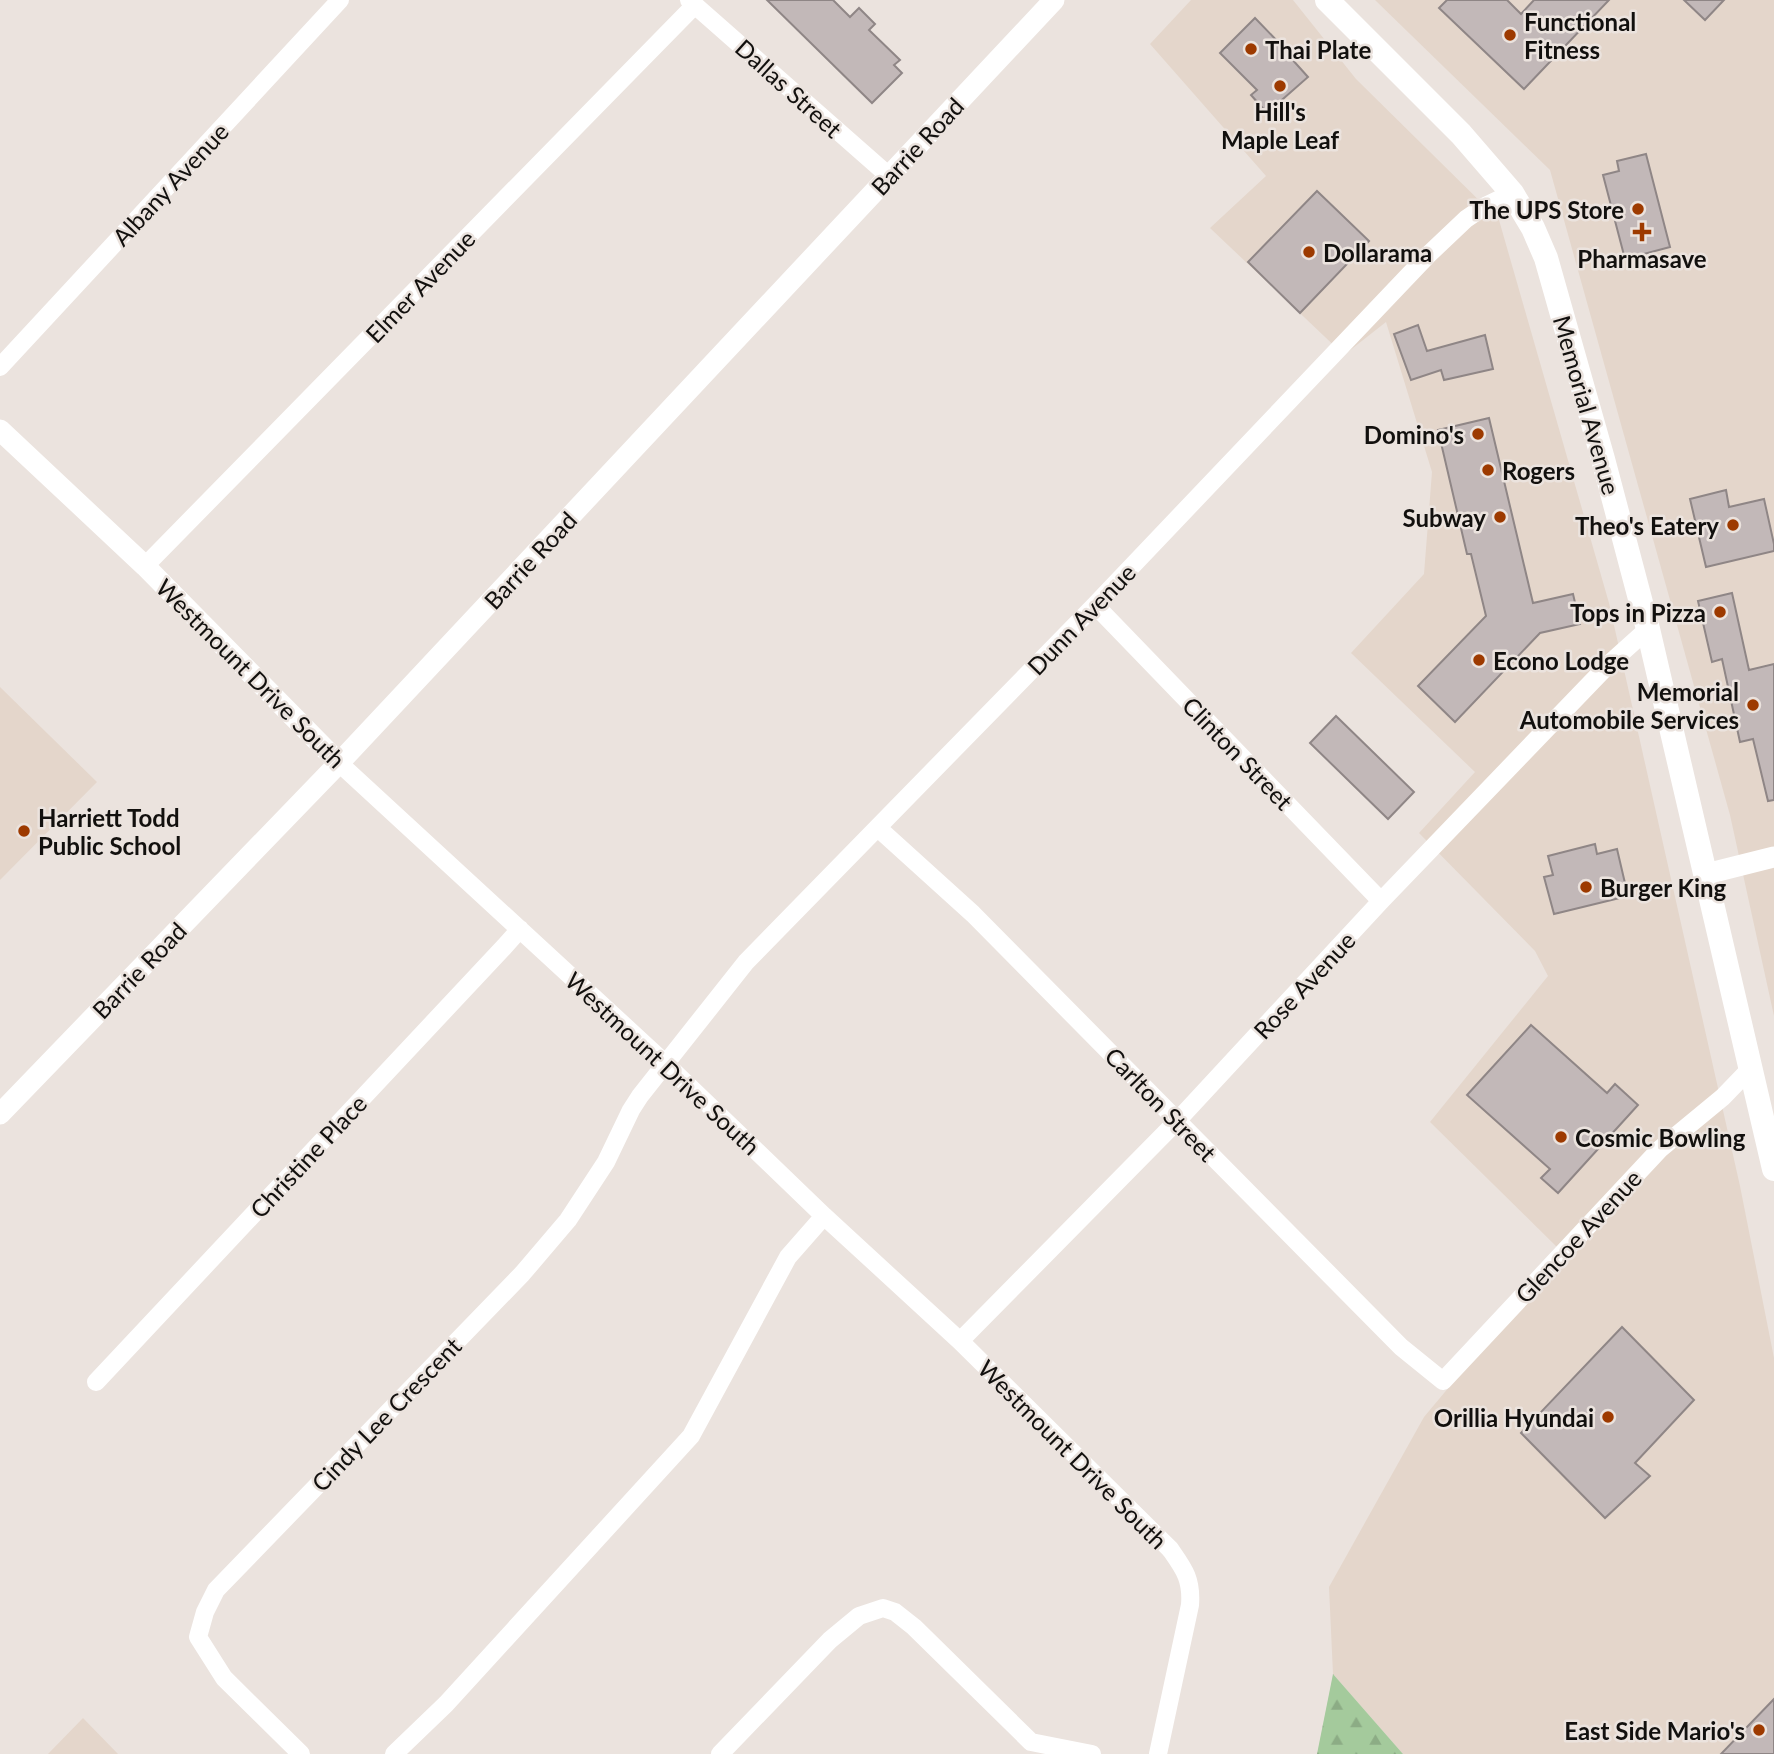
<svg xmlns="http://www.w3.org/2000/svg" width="1774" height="1754" font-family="Lato,sans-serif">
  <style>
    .built { fill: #e4d6cb }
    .forest { fill: url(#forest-firs) }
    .building { fill: #c2b8b8; stroke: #8f8686; stroke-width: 2 }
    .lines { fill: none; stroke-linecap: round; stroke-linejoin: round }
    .minor { stroke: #fff; stroke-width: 18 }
    .tertiary { stroke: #fff; stroke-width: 21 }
    .secondary { stroke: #fff; stroke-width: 24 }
    .poi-dot { fill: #9d3a00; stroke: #ebe3de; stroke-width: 2.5 }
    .labels { text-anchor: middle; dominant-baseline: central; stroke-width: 5; stroke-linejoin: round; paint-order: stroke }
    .poi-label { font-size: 24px; font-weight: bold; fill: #12100e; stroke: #ebe3de; text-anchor: start }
    .street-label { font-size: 24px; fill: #12100e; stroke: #ebe3de }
  </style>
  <defs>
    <pattern id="forest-firs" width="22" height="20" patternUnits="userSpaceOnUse" patternTransform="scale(1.75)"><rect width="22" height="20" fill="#a4ca9c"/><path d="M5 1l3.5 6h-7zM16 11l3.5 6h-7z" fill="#8cac85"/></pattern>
  </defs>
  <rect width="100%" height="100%" fill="#ebe3de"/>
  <path class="built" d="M1191 0H1293L1356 79 1499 220 1609 603 1740 1186 1774 1358V1754H1403L1333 1674 1329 1587 1424 1417 1562 1252 1430 1122 1548 976 1535 951 1419 833 1475 772 1351 653 1424 574 1432 472 1386 322 1344 355 1210 228 1266 176 1150 44Z
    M1375 0H1774V1016L1730 815 1550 170Z
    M0 687 97 782 0 880Z
    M83 1718 118 1754H48Z"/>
  <path class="forest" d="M1333 1674 1403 1754H1317Z"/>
  <path class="building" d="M767 0H833L850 17 859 8 875 24 869 30 900 60 894 65 902 73 872 103Z
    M1447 0H1507L1521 14 1534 0H1609L1524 89 1439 8Z
    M1684 0H1724L1705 20Z
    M1255 18 1282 46 1281 47 1308 77 1267 113 1251 95 1257 90 1220 53Z
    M1646 154 1670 247 1625 259 1603 175 1619 171 1617 161Z
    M1317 191 1369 241 1300 313 1248 262Z
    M1418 325 1427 351 1485 335 1493 369 1444 380 1441 370 1411 380 1394 334Z
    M1489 418 1533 603 1573 594 1580 624 1540 633 1455 722 1418 686 1486 616 1471 554H1467L1438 430Z
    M1726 490 1729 507 1764 499 1774 544V551L1706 567 1690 499Z
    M1732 593 1749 670 1774 664V800L1768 801 1753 739 1740 742 1722 659 1712 662 1698 601Z
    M1336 716 1414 792 1388 819 1310 743Z
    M1595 844 1597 854 1617 849 1628 896 1554 914 1544 877 1553 875 1548 856Z
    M1531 1025 1607 1093 1615 1084 1638 1105 1558 1193 1541 1178 1550 1169 1467 1095Z
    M1622 1327 1694 1400 1635 1463 1650 1476 1605 1518 1521 1433Z
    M1774 1699V1754H1721Z"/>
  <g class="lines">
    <path class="minor" d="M689 0 889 176
      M0 367 340 0
      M145 566 695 5
      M1095 605 1381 901
      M339 763 666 1064 824 1216 960 1341 1170 1549C1184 1569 1192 1579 1190 1605L1158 1754
      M878 828 973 914 1401 1347 1443 1381 1660 1149 1723 1097 1750 1069
      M960 1341 1178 1120 1381 901 1609 664 1648 629
      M96 1382 504 947 520 929
      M1031 1742 1092 1754
      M301 1754 224 1678 198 1637 205 1612 216 1590 522 1274 568 1220 606 1162 631 1110 640 1096 746 962 1095 605 1428 255 1466 219 1485 206 1512 193
      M394 1754 446 1704 691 1436 788 1257 824 1216
      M720 1754 830 1640 859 1616 883 1608 895 1612 914 1627 1031 1742"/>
    <path class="tertiary" d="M0 430 145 566 339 763
      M1706 874 1774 857
      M0 1114 339 763 1054 0"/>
    <path class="secondary" d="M1327 0 1461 134 1512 193 1533 228 1546 258 1603 459 1648 629 1774 1169"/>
  </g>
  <g class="poi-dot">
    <circle cx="1510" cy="35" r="7"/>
    <circle cx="1251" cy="49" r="7"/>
    <circle cx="1280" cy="86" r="7"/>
    <circle cx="1638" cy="209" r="7"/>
    <path d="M1638.5 221.5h7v7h7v7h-7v7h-7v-7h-7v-7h7z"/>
    <circle cx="1309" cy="252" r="7"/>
    <circle cx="1478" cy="434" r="7"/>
    <circle cx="1488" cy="470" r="7"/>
    <circle cx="1500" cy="517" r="7"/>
    <circle cx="1733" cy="525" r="7"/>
    <circle cx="1720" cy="612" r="7"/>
    <circle cx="1479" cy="660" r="7"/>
    <circle cx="1753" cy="705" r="7"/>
    <circle cx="24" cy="831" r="7"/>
    <circle cx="1586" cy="887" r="7"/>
    <circle cx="1561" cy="1137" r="7"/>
    <circle cx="1608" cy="1417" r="7"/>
    <circle cx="1759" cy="1730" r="7"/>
  </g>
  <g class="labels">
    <g class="poi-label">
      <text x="1524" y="21">Functional<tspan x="1524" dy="28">Fitness</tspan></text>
      <text x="1265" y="49">Thai Plate</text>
      <text x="1280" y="111" text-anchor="middle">Hill's<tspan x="1280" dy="28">Maple Leaf</tspan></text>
      <text x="1624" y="209" text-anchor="end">The UPS Store</text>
      <text x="1323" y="252">Dollarama</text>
      <text x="1642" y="258" text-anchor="middle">Pharmasave</text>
      <text x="1464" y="434" text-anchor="end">Domino's</text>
      <text x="1502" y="470">Rogers</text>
      <text x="1486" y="517" text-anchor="end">Subway</text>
      <text x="1719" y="525" text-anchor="end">Theo's Eatery</text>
      <text x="1706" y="612" text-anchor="end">Tops in Pizza</text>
      <text x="1493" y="660">Econo Lodge</text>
      <text x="1739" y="691" text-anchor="end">Memorial<tspan x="1739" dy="28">Automobile Services</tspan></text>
      <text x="38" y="817">Harriett Todd<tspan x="38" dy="28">Public School</tspan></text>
      <text x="1600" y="887">Burger King</text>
      <text x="1575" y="1137">Cosmic Bowling</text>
      <text x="1594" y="1417" text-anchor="end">Orillia Hyundai</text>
      <text x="1745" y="1730" text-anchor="end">East Side Mario's</text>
    </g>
    <g class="street-label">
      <text transform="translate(789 88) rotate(42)">Dallas Street</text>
      <text transform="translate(917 146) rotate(-47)">Barrie Road</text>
      <text transform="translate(170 184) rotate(-47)">Albany Avenue</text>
      <text transform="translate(420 286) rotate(-46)">Elmer Avenue</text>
      <text transform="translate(1587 405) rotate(74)">Memorial Avenue</text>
      <text transform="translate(530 560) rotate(-47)">Barrie Road</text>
      <text transform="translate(1081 619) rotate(-46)">Dunn Avenue</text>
      <text transform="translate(251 673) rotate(45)">Westmount Drive South</text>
      <text transform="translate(1238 753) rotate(46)">Clinton Street</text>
      <text transform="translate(139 970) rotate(-46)">Barrie Road</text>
      <text transform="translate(1304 985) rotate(-47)">Rose Avenue</text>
      <text transform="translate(663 1063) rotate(43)">Westmount Drive South</text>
      <text transform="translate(1161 1104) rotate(46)">Carlton Street</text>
      <text transform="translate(308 1156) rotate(-47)">Christine Place</text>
      <text transform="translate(1578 1236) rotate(-47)">Glencoe Avenue</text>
      <text transform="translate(386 1414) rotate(-46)">Cindy Lee Crescent</text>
      <text transform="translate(1073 1454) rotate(45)">Westmount Drive South</text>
    </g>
  </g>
</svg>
